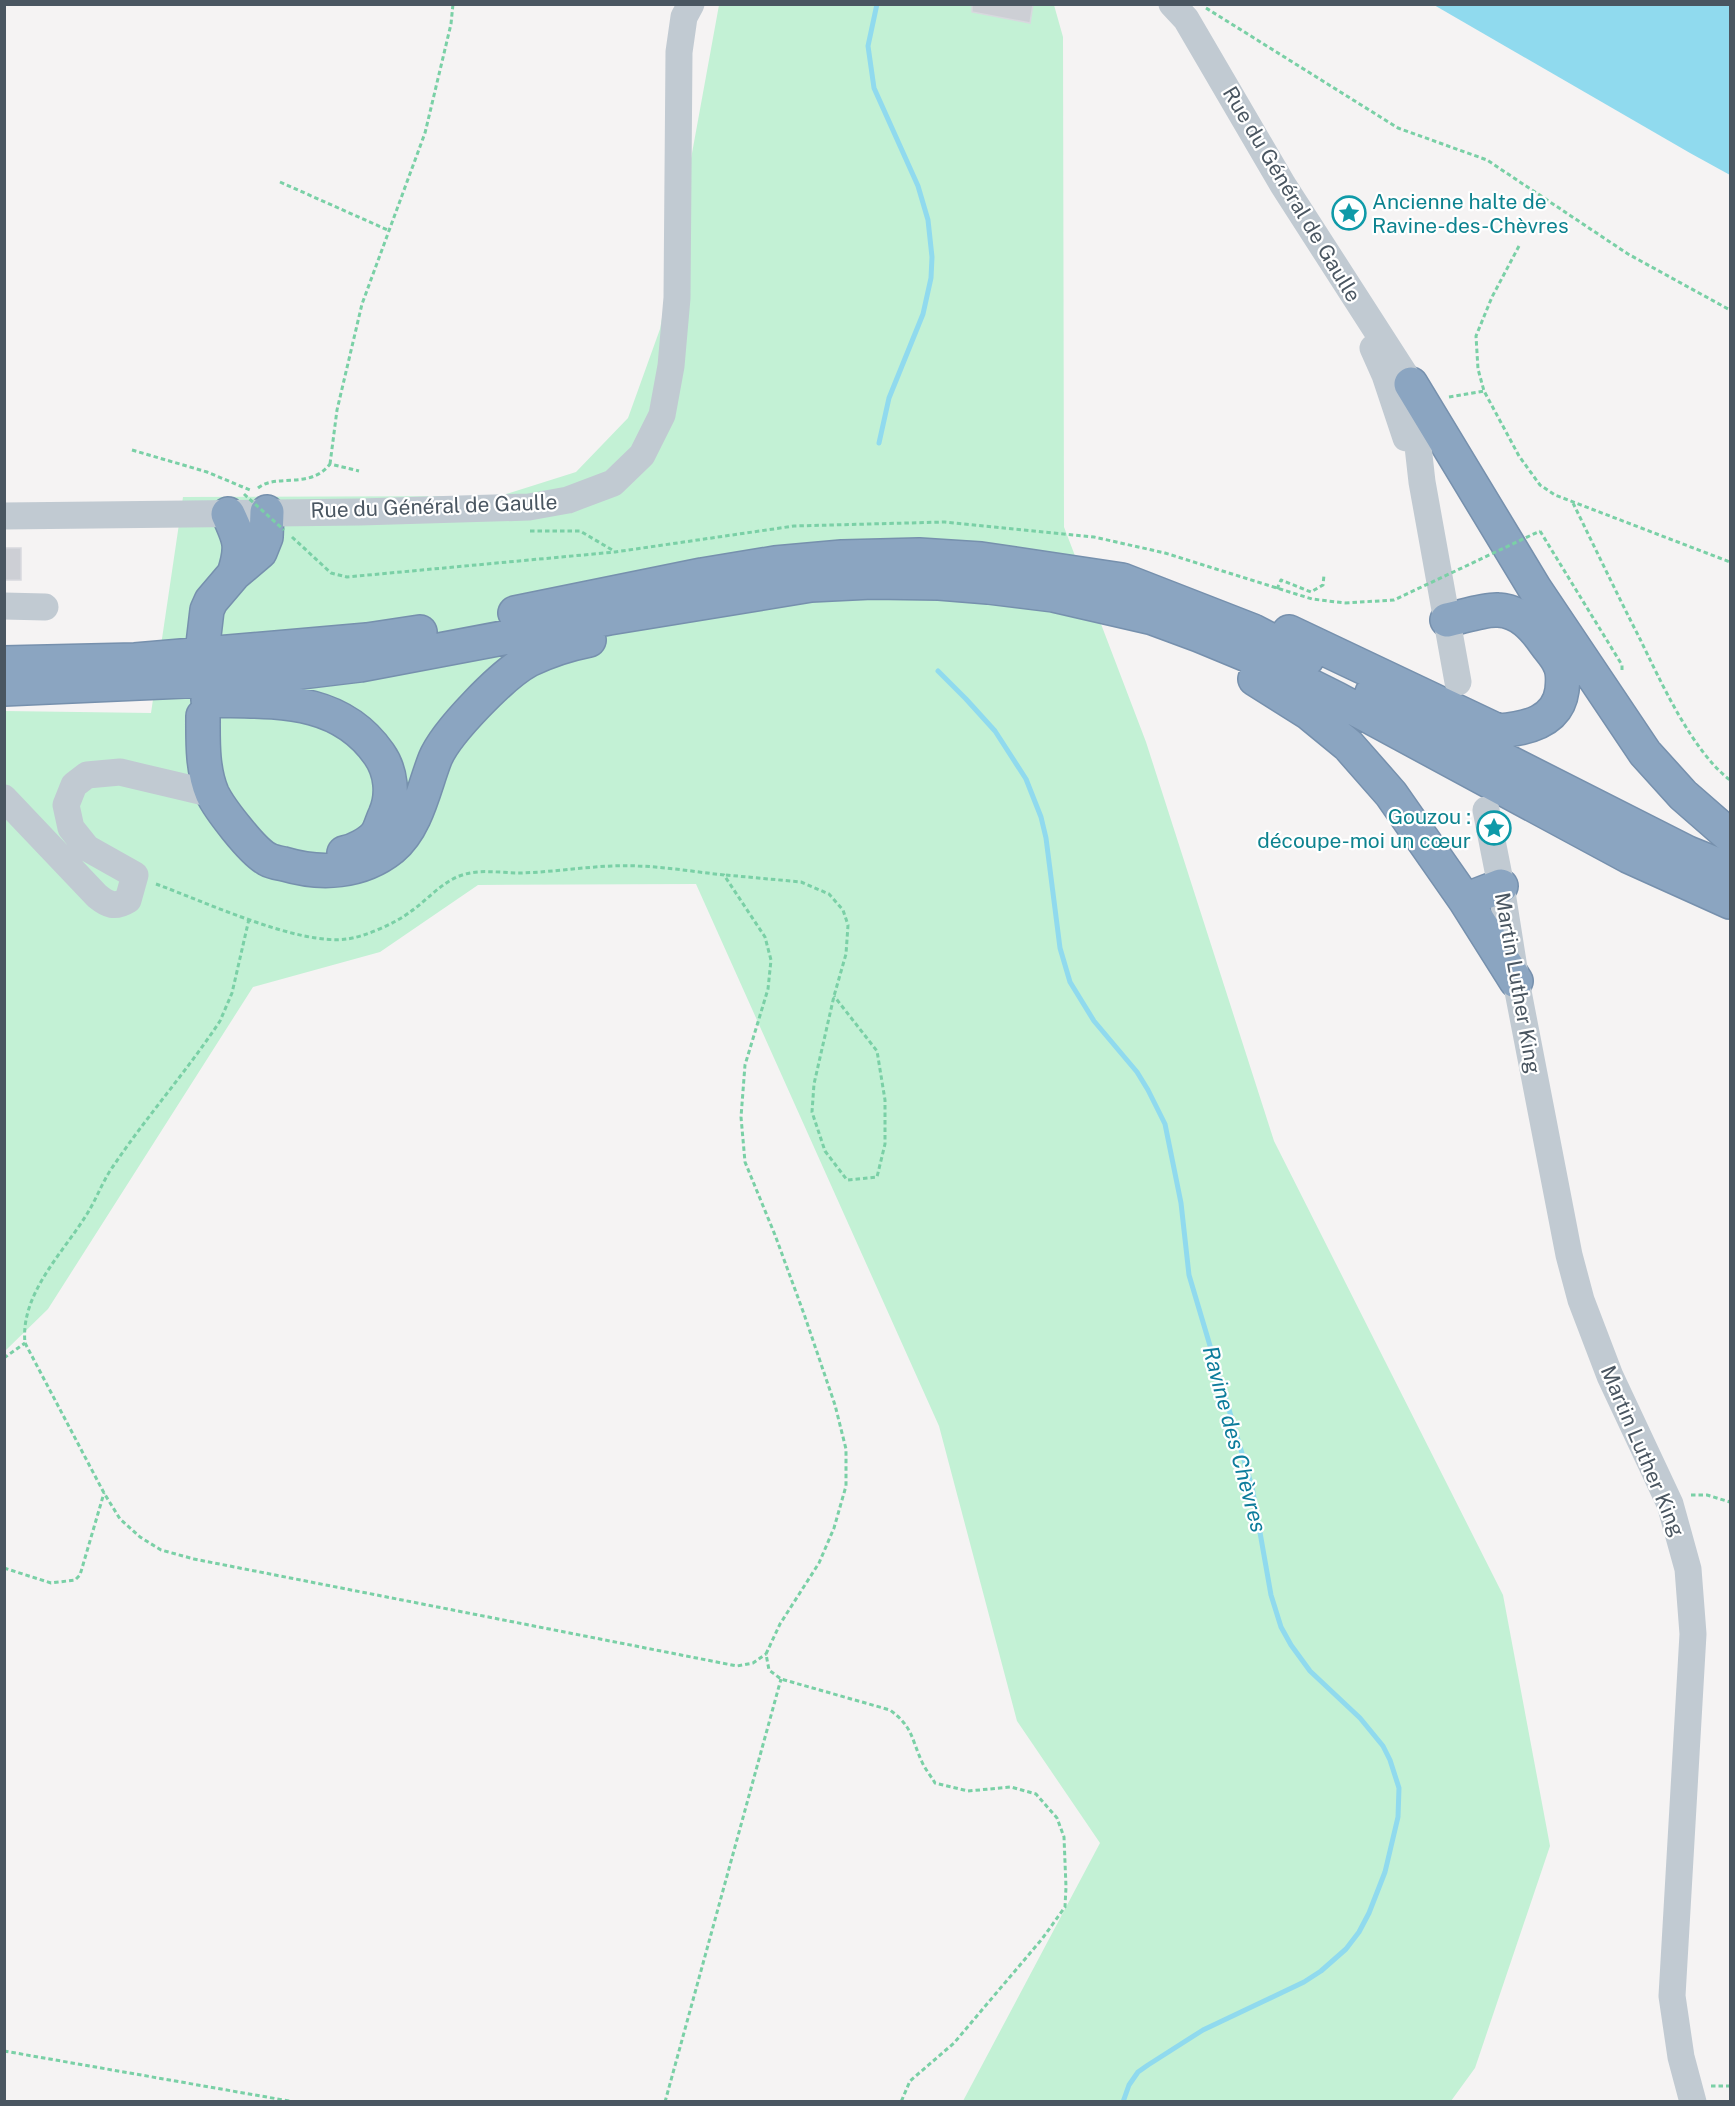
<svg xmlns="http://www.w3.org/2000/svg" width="1735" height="2106" font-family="'Public Sans',sans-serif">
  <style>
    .green { fill: #c3f1d5 }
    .water { fill: #90daee }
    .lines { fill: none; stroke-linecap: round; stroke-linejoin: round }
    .stream { stroke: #90daee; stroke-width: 5 }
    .building { fill: #cdcfd5; stroke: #d7d9de; stroke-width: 1.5 }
    .highway-casing { stroke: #7690ad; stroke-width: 36 }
    .path { stroke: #7ad0a6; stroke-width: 3; stroke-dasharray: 4.5 3; stroke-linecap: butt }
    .minor { stroke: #c1cad2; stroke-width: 27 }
    .highway { stroke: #8ba5c1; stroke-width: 33 }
    .path-bridge { stroke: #7ad0a6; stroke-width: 3; stroke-dasharray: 4.5 3; stroke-linecap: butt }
    .labels { text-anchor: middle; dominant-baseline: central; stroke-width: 4.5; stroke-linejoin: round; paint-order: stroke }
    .street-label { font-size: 21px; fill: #4a5661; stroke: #fff }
    .culture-label { font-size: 21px; fill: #0d838f; stroke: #fff; text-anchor: start }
    .water-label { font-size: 22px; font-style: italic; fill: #0c7c9b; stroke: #fff }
  </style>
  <rect width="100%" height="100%" fill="#f5f3f3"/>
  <path class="green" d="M719 5H1054L1063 37 1064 527 1146 742 1274 1141 1503 1595 1550 1846 1475 2068 1451 2101H963L1100 1843 1017 1721 939 1426 696 884 478 885 380 952 253 987 48 1309 5 1351V711L151 713 183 497 500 496 576 472 628 418 660 329Z"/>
  <path class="water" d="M1434 5H1730V175L1690 153Z"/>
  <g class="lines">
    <path class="stream" d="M877 4 868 46 874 88 918 186 928 220 932 257 931 278 923 314 889 398 879 443
      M938 671 966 699 995 731 1026 779 1041 817 1046 838 1060 948 1070 982 1094 1021 1137 1072 1148 1090 1165 1124 1181 1203 1189 1275 1252 1487 1271 1595 1281 1627 1291 1645 1310 1671 1360 1718 1383 1746 1390 1760 1399 1788 1398 1817 1385 1872 1369 1913 1359 1932 1346 1949 1321 1971 1304 1982 1203 2030 1148 2065 1138 2072 1129 2085 1123 2102"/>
  </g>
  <path class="building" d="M972 4H1033L1030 23 972 12Z
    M4 548H21V580H4Z"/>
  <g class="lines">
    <defs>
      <path id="highway" d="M1411 384 1535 589 1645 753 1683 795 1730 836
        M228 514C240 540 243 546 234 574
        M515 613 702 575 775 563 842 557 919 555 981 559 1122 580 1253 631 1307 659
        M1289 632 1498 731C1526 729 1558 722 1562 690 1563 681 1563 670 1559 663 1556 656 1550 650 1545 643 1534 627 1520 611 1498 610 1484 609 1462 617 1447 620
        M203 644 207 610 211 601 234 574 260 552 266 537 267 512
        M4 663 135 660 367 640 420 632
        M1255 679 1309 713 1348 745 1391 794 1465 900 1516 981
        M4 689 252 678 360 665 609 618 811 585 872 582 939 583 988 587 1053 595 1153 618 1199 635 1257 659 1337 699 1628 856 1730 902
        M1372 693 1688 853 1730 870
        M208 700C271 702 338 695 379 754 391 771 394 795 385 815 382 821 380 830 376 835 370 843 354 851 344 853
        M203 716C203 741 202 769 212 793 219 808 252 851 267 859 272 862 279 863 284 864 321 875 361 873 392 848 417 827 424 787 435 759 446 732 503 674 529 660 547 651 569 644 589 640
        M1465 900 1501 886"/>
    </defs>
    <use href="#highway" class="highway-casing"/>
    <path class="path" d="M1206 8 1398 128 1487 160 1628 254 1730 310
      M280 182 390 231
      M1519 246 1492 297 1476 336 1478 369 1484 391 1519 456 1540 485 1555 495 1730 562
      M1449 397 1484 391
      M132 450 207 472 250 490
      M330 464 337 410 362 304 425 133 451 24 453 4
      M258 488C276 473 310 490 330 464L359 471
      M1573 503C1595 548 1617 594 1640 639 1661 682 1692 751 1730 780
      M530 531H580L614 551
      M1540 531 1622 665V671
      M292 537 331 573 347 577 615 552 794 526 945 522 1094 537 1165 553 1312 599 1345 603
      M1277 589 1281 580 1311 592 1323 585 1324 575
      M726 875 801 882 829 894 843 910 848 925 846 954 834 996 814 1084 812 1112 825 1151 847 1180 877 1177 885 1144V1100L877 1051 834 996
      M156 884C203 901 299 946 347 939 364 937 396 923 410 912 426 901 439 885 457 877 477 868 499 873 520 873 559 872 599 864 638 866 667 867 696 872 724 875L765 937 771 960 768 989 745 1065 741 1117 745 1162 775 1235 804 1314 835 1405 846 1449V1486L834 1528 819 1563 780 1624 766 1654 769 1670 781 1679 890 1710C913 1727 911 1738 922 1762 925 1769 931 1776 935 1783L968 1791 1011 1787 1036 1794 1057 1818 1064 1837 1066 1887 1065 1907 1042 1939 954 2043 910 2081 901 2102
      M249 919 232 993 220 1021C187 1071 147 1116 114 1165 103 1180 97 1198 87 1214 63 1253 20 1294 25 1343L104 1493 120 1519 140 1537 161 1550 194 1559 737 1666 753 1663 766 1654
      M4 1358 25 1343
      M1691 1495H1707L1730 1502
      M4 1568 51 1583 75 1580 80 1575 104 1493
      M4 2051 295 2102
      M1711 2086H1730
      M665 2102 781 1679"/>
    <path class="minor" d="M1172 4 1186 19 1283 185 1411 384 1422 482 1458 682
      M1373 348 1385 375 1406 438
      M4 516 360 512 529 507 568 500 613 483 642 455 662 415 671 366 677 298 679 52 684 17 691 4
      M4 606 45 607
      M4 798 97 896C108 905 115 908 128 900L135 875 87 848 71 828 66 805 74 785 87 775 120 772 213 794
      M1486 810 1501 886 1516 981 1569 1255 1581 1300 1610 1376 1670 1504 1688 1569 1693 1634 1672 1996 1681 2057 1693 2102"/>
    <use href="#highway" class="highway"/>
    <path class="path-bridge" d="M244 494 284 530
      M1345 603 1394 600 1540 531"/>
  </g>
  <defs>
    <symbol id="sight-ring" viewBox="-11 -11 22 22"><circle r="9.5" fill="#fff" stroke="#0f9aa8" stroke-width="1.5"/><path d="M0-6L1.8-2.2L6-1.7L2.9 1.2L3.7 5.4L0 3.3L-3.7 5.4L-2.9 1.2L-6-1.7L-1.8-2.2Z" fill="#0f9aa8"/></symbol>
  </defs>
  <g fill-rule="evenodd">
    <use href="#sight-ring" x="1330" y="194" width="38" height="38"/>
    <use href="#sight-ring" x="1475" y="809" width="38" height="38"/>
  </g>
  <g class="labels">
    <g class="street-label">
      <text transform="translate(1292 194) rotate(59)">Rue du Général de Gaulle</text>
      <text transform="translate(434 506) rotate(-2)">Rue du Général de Gaulle</text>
      <text transform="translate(1518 983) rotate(80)">Martin Luther King</text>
      <text transform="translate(1643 1451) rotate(67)">Martin Luther King</text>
    </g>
    <g class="culture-label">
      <text x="1372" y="201">Ancienne halte de<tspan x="1372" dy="24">Ravine-des-Chèvres</tspan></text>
      <text x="1471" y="816" text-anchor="end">Gouzou :<tspan x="1471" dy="24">découpe-moi un cœur</tspan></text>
    </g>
    <g class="water-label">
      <text transform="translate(1235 1439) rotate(75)">Ravine des Chèvres</text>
    </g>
  </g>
  <rect width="1735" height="2106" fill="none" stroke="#4a5661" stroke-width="12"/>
</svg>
